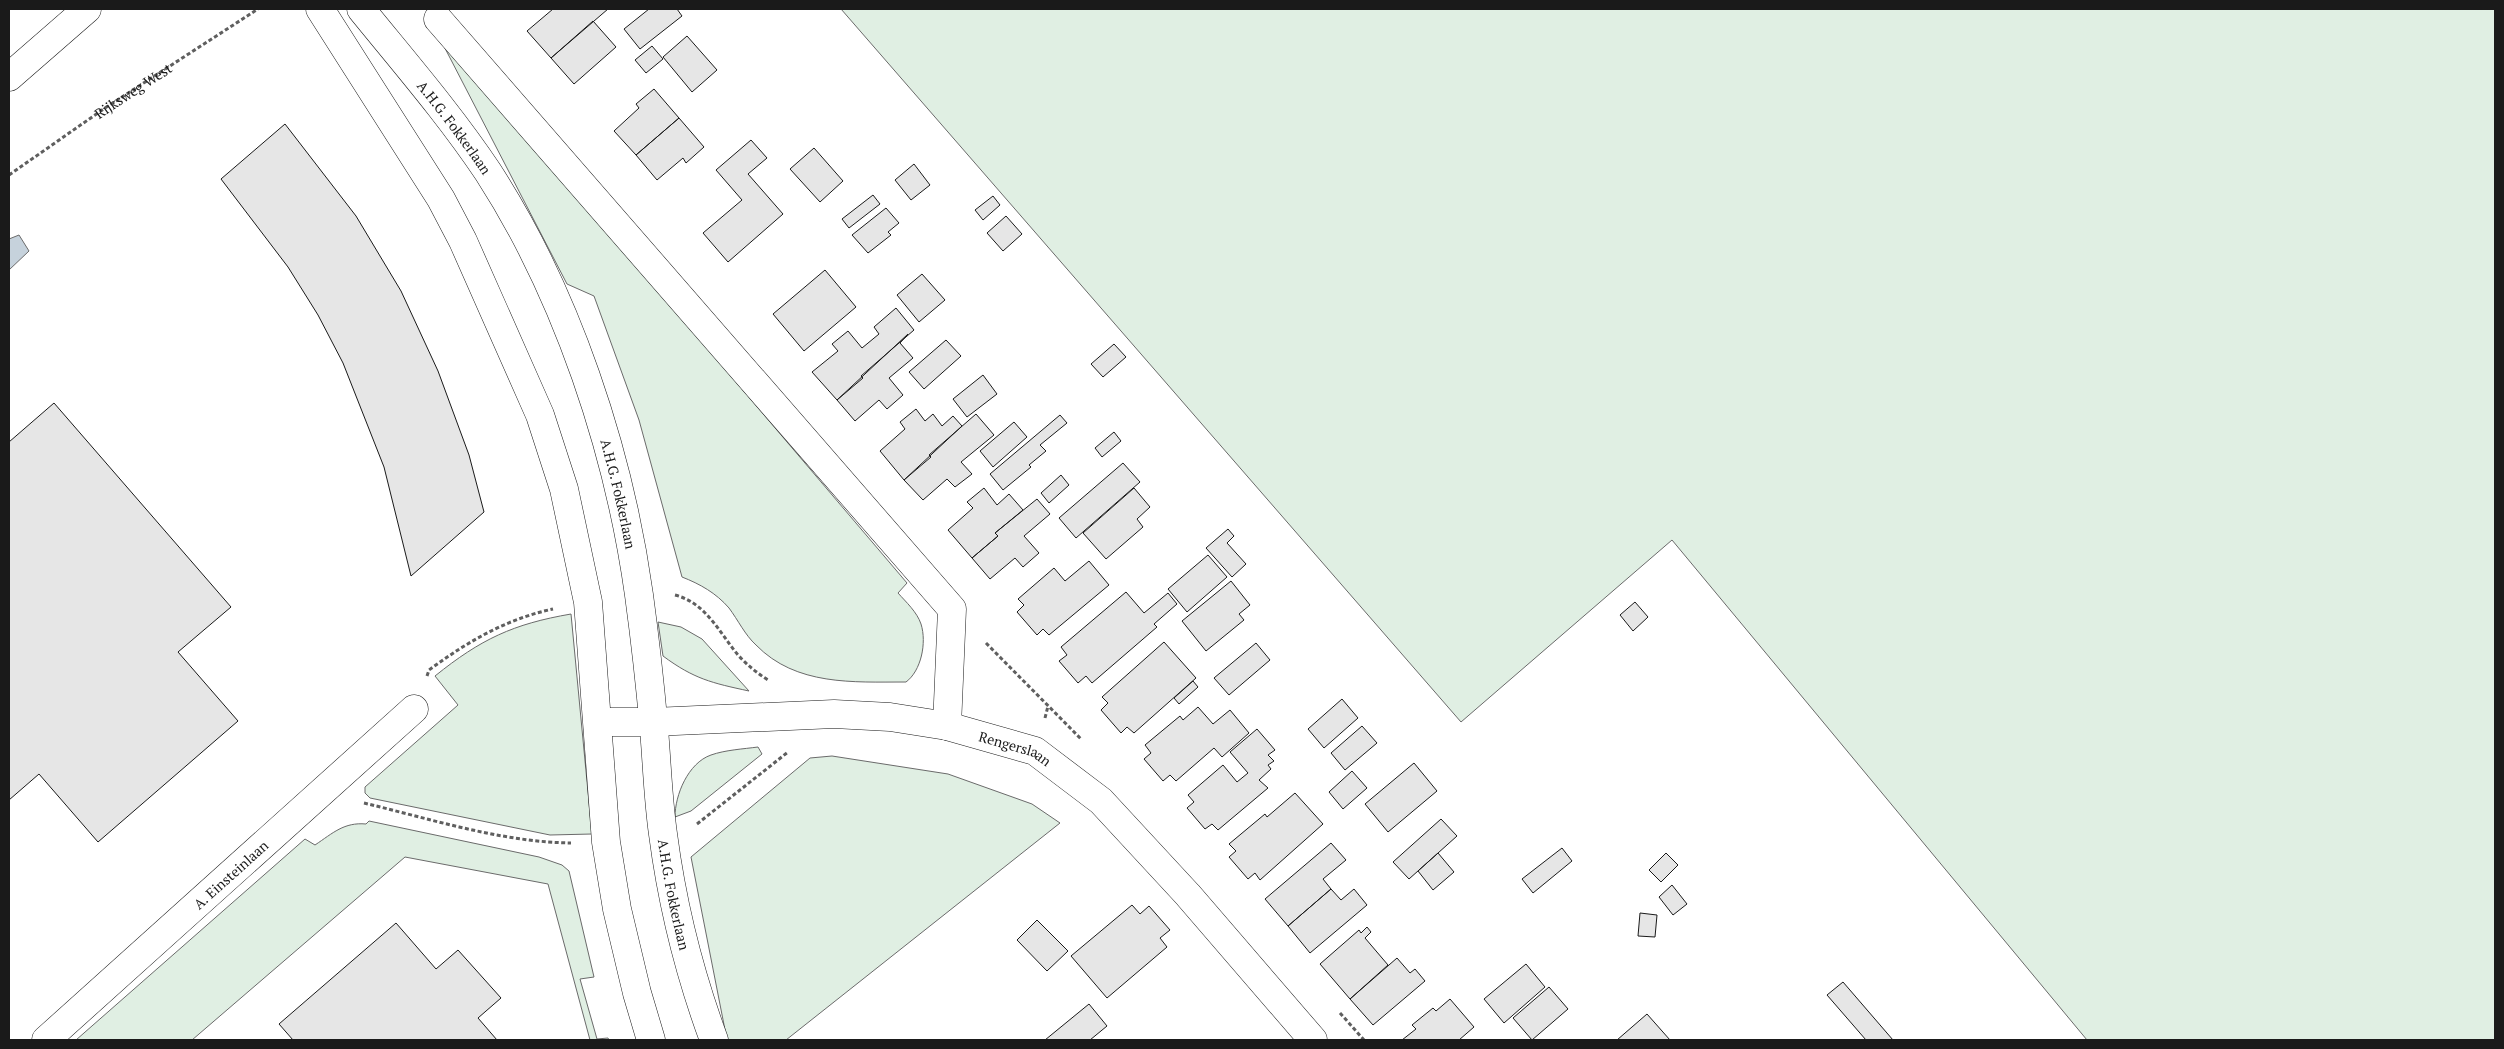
<svg xmlns="http://www.w3.org/2000/svg" width="2504" height="1049" font-family="'PT Serif',serif">
  <style>
    .green { fill: #e0efe3; stroke: #6a6a6a }
    .water { fill: #c6d2dc; stroke: #6a6a6a }
    .building { fill: #e6e6e6; stroke: #1a1a1a }
    .lines { fill: none; stroke-linecap: round; stroke-linejoin: round }
    .minor-casing { stroke: #1a1a1a; stroke-width: 29 }
    .major-casing { stroke: #1a1a1a; stroke-width: 29 }
    .path { stroke: #5f5f5f; stroke-width: 3; stroke-dasharray: 4 2.5; stroke-linecap: butt }
    .minor { stroke: #fff; stroke-width: 28 }
    .major { stroke: #fff; stroke-width: 28 }
    .labels { text-anchor: middle; dominant-baseline: central; stroke-width: 4; stroke-linejoin: round; paint-order: stroke }
    .street-label { font-size: 14px; fill: #1a1a1a; stroke: #fff }
  </style>
  <rect width="100%" height="100%" fill="#fff"/>
  <path class="green" d="M841 9H2495V1040H2087L1672 540 1461 722Z
    M434 27 907 583 898 593C906 602 917 612 921 624 927 643 921 671 906 682 853 682 796 686 756 645 745 635 738 620 729 608 716 593 700 584 682 577L639 420 594 296 567 284Z
    M571 614 592 834 550 835 370 798 365 793V787L458 705 435 676C481 639 513 624 571 614Z
    M658 622 681 627 702 639 749 691C712 683 694 679 663 656Z
    M758 747 762 754 691 811 675 817C675 795 688 763 711 755 725 750 743 749 758 747Z
    M832 756 948 774 1032 804 1060 823 786 1040H727L691 857 810 758Z
    M369 821 539 857 562 865 569 871 594 977 580 979 597 1039 608 1038 609 1040H590L548 884 405 857 192 1040H76L305 839 315 845C333 833 344 822 366 824Z"/>
  <path class="water" d="M19 235 29 251 9 270V239Z"/>
  <path class="building" d="M553 9H608L551 58 527 31Z
    M649 9H677L682 16 640 49 624 29Z
    M593 21 616 47 574 84 551 58Z
    M687 36 717 70 692 92 663 57Z
    M652 46 663 59 646 73 635 60Z
    M654 89 679 118 636 155 614 131 639 108 636 104Z
    M679 118 704 147 686 163 683 158 657 180 636 155Z
    M285 124 356 216 401 291 438 371 469 455 484 512 411 576 384 467 343 363 318 315 288 267 221 179Z
    M751 140 767 158 748 174 783 214 728 262 703 233 742 200 716 170Z
    M814 148 843 181 820 202 790 169Z
    M914 164 930 185 911 200 895 180Z
    M873 195 880 204 849 228 842 219Z
    M993 196 1000 205 983 220 975 210Z
    M886 208 899 223 888 232 891 235 868 253 852 235Z
    M1006 216 1022 234 1003 251 987 233Z
    M825 270 856 307 804 351 773 314Z
    M922 274 945 300 919 322 897 295Z
    M896 308 914 330 861 376 863 378 837 400 812 372 838 351 832 344 848 331 862 348 879 334 874 327Z
    M908 334 900 343 913 358 889 378 903 395 887 409 879 400 855 421 837 400Z
    M946 340 961 356 924 389 909 372Z
    M1114 344 1126 357 1103 377 1091 364Z
    M983 375 997 394 967 417 953 399Z
    M54 403 231 607 178 652 238 721 98 842 39 774 9 800V442Z
    M916 409 925 421 933 414 942 426 953 416 962 426 904 480 880 451 905 429 900 422Z
    M976 414 994 435 961 462 972 474 955 487 947 479 923 500 904 480 931 457 929 455Z
    M1060 415 1067 423 1040 445 1046 451 1029 465 1031 467 1003 490 990 474Z
    M1014 422 1027 437 993 467 980 451Z
    M1114 432 1121 441 1102 457 1095 448Z
    M1123 463 1140 482 1076 538 1059 518Z
    M1061 475 1069 485 1049 503 1041 493Z
    M984 488 997 505 1009 494 1023 510 995 533 998 536 972 558 948 530 973 508 967 502Z
    M1134 488 1150 507 1137 519 1143 527 1106 559 1083 533Z
    M1037 499 1050 514 1024 536 1039 553 1023 567 1015 558 990 579 972 558 998 536 995 533Z
    M1228 529 1234 536 1227 543 1246 564 1232 577 1206 548Z
    M1208 555 1227 577 1187 612 1168 589Z
    M1089 561 1109 585 1049 635 1043 629 1037 635 1017 612 1024 605 1018 599 1054 568 1065 581Z
    M1231 581 1250 605 1239 614 1244 620 1206 651 1182 621Z
    M1126 592 1144 613 1168 593 1177 604 1154 624 1157 627 1092 683 1086 676 1078 683 1059 661 1067 655 1061 647Z
    M1635 602 1648 617 1633 631 1620 615Z
    M1164 642 1196 678 1134 733 1127 727 1121 733 1101 710 1108 703 1102 697Z
    M1256 643 1270 660 1229 695 1214 678Z
    M1193 681 1198 687 1179 704 1174 698Z
    M1342 699 1358 718 1324 748 1308 729Z
    M1198 707 1213 724 1230 710 1249 733 1222 757 1214 748 1176 781 1170 775 1163 781 1144 759 1151 753 1145 745 1180 716 1183 720Z
    M1362 726 1377 743 1345 770 1331 753Z
    M1257 729 1275 750 1268 755 1274 761 1268 765 1271 769 1259 780 1268 788 1218 830 1212 824 1205 829 1187 808 1194 802 1188 795 1223 765 1237 782 1248 773 1230 752Z
    M1414 763 1437 791 1388 832 1365 804Z
    M1352 771 1367 788 1343 809 1329 792Z
    M1295 793 1323 824 1260 880 1255 873 1248 879 1229 857 1236 851 1229 844 1265 814 1267 817Z
    M1441 819 1457 836 1409 879 1393 862Z
    M1331 843 1346 860 1323 879 1331 889 1288 926 1265 899Z
    M1562 848 1572 861 1533 893 1522 879Z
    M1438 853 1454 872 1433 890 1418 871Z
    M1666 853 1678 865 1661 882 1649 870Z
    M1672 885 1687 904 1673 915 1659 897Z
    M1331 889 1341 900 1354 889 1367 905 1310 953 1288 926Z
    M1132 905 1140 914 1149 906 1170 930 1160 938 1167 947 1107 998 1071 956Z
    M1640 913 1657 915 1655 937 1638 936Z
    M1037 920 1068 951 1047 971 1017 940Z
    M396 923 436 969 458 950 501 998 478 1018 497 1040H293L279 1024Z
    M1367 927 1371 932 1365 938 1388 965 1350 999 1320 964 1359 930 1361 933Z
    M1397 958 1410 973 1415 969 1425 981 1373 1025 1350 999Z
    M1526 964 1545 987 1504 1023 1484 999Z
    M1843 982 1893 1040H1866L1827 995Z
    M1549 987 1568 1009 1532 1040 1513 1018Z
    M1450 999 1474 1027 1459 1040H1402L1416 1029 1412 1025 1433 1008 1436 1011Z
    M1089 1004 1107 1026 1090 1040H1045Z
    M1647 1014 1670 1040H1617Z"/>
  <g class="lines">
    <defs>
      <g id="minor">
        <path d="M438 19 952 609 947 726"/>
        <path id="s2" d="M598 722H653L834 714 890 717 947 726 1035 751 1101 801 1188 895 1313 1040"/>
        <path id="s3" d="M46 1040 414 709"/>
      </g>
      <g id="major">
        <path d="M320 9 441 199 463 241 540 415 564 489 588 602 606 842 617 909 637 993 651 1040"/>
        <path id="s4" d="M361 9C404 62 450 115 488 172 567 294 619 451 639 595 645 639 650 684 654 729 657 764 658 799 663 834 672 903 690 975 714 1040"/>
        <path d="M9 77 87 9"/>
      </g>
    </defs>
    <use href="#minor" class="minor-casing"/>
    <use href="#major" class="major-casing"/>
    <g class="path">
      <path id="s1" d="M9 175 105 108 258 9"/>
      <path d="M675 595C706 603 719 632 738 655 747 665 757 673 768 680"/>
      <path d="M986 643 1082 740"/>
      <path d="M427 676 429 670C467 642 506 619 553 609"/>
      <path d="M1045 718 1048 706"/>
      <path d="M364 803C431 819 501 842 571 843"/>
      <path d="M697 824 788 752"/>
      <path d="M1340 1013 1364 1040"/>
    </g>
    <use href="#minor" class="minor"/>
    <use href="#major" class="major"/>
  </g>
  <g class="labels">
    <g class="street-label">
      <text stroke="none"><textPath href="#s1" startOffset="150">Rijksweg West</textPath></text>
      <text stroke="none"><textPath href="#s4" startOffset="151">A.H.G. Fokkerlaan</textPath></text>
      <text stroke="none"><textPath href="#s4" startOffset="556">A.H.G. Fokkerlaan</textPath></text>
      <text stroke="none"><textPath href="#s2" startOffset="422">Rengerslaan</textPath></text>
      <text stroke="none"><textPath href="#s3" startOffset="248">A. Einsteinlaan</textPath></text>
      <text stroke="none"><textPath href="#s4" startOffset="961">A.H.G. Fokkerlaan</textPath></text>
    </g>
  </g>
  <rect width="2504" height="1049" fill="none" stroke="#1a1a1a" stroke-width="20"/>
</svg>
